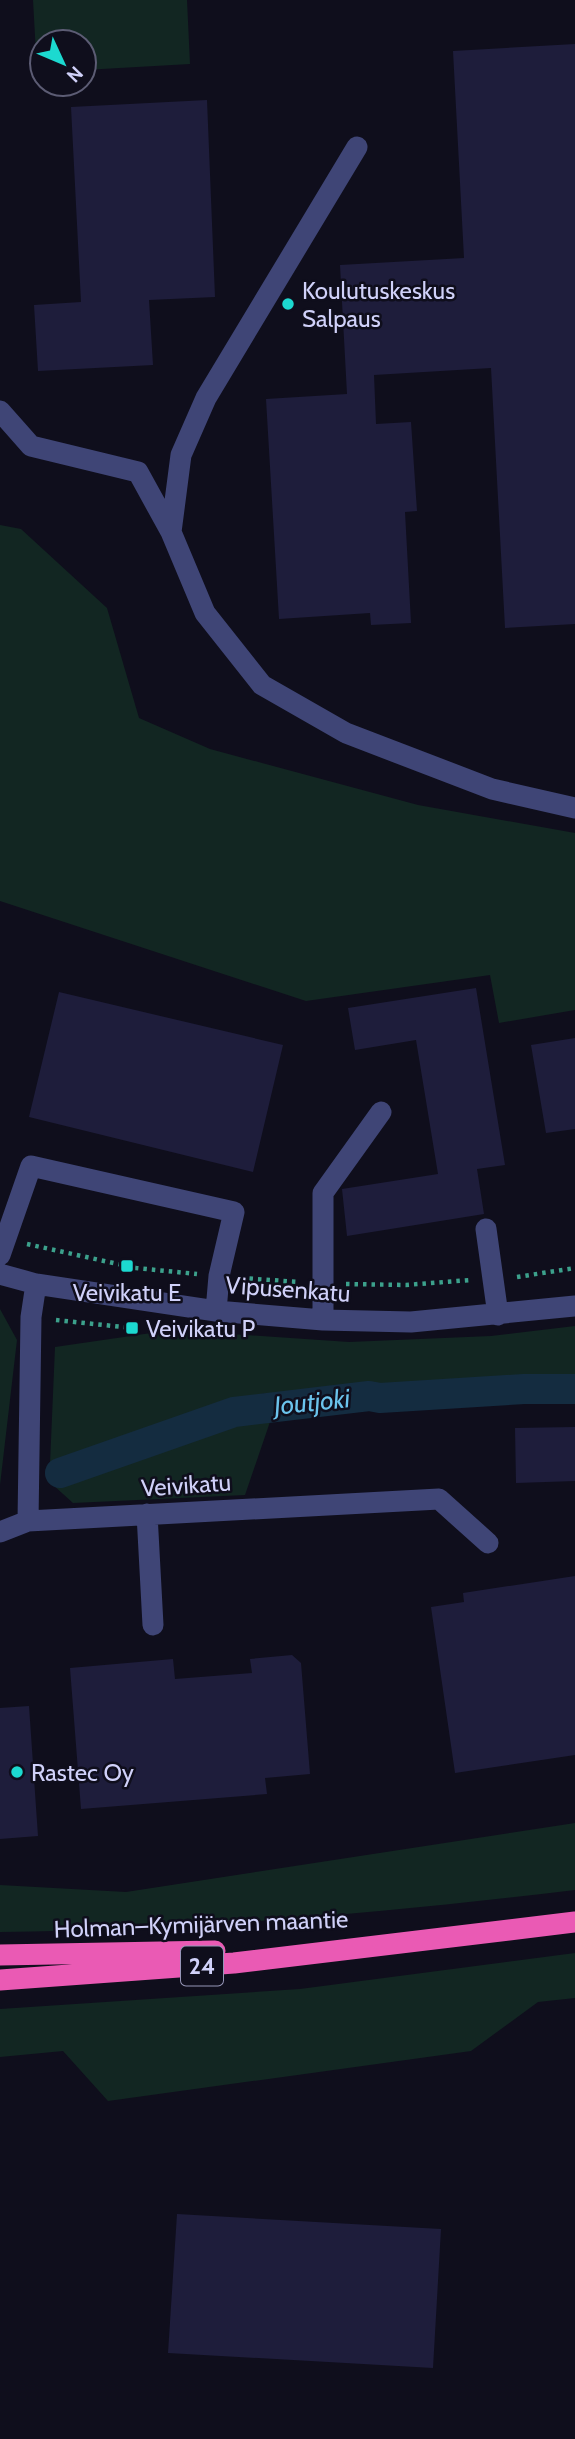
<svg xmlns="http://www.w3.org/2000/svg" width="575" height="2439" font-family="Cabin,sans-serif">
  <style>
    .green { fill: #122622 }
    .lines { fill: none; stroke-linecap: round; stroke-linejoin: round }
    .canal { stroke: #142c40; stroke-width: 30 }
    .building { fill: #1e1d3b }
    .path { stroke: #3ca18c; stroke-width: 4.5; stroke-dasharray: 3.5 5; stroke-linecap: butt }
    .minor { stroke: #3f4576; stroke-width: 21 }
    .highway { stroke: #ea5ab4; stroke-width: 21 }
    .poi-dot { fill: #1cd9d0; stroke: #0f0e1c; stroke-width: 2.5 }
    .labels { text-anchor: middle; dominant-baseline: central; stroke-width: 5; stroke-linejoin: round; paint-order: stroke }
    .shield { fill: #0f0e1c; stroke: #9696b7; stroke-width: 2 }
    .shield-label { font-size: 23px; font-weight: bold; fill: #d0d1f9 }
    .poi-label { font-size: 24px; fill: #d0d1f9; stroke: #0f0e1c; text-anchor: start }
    .street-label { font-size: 24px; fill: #d0d1f9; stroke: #0f0e1c }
    .water-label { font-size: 26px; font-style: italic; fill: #6bc3ec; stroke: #0f0e1c }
  </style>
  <rect width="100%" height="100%" fill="#0f0e1c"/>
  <path class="green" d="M33 0H187L190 64 84 70V42H42V72H37Z
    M0 525 21 529 107 608 139 718 210 749 418 805 575 833V1010L499 1023 490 975 306 1001 0 901Z
    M0 1309 17 1340 0 1485Z
    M575 1326V1378L405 1383 261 1394 50 1464 55 1347 172 1330 349 1342 491 1336Z
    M272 1416 245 1495 73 1503 52 1484C123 1457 195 1421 272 1416Z
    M575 1823V1890C384 1913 193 1930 0 1932V1885L126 1892Z
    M575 1953V1998L538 2002 471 2051 108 2101 63 2051 0 2057V2009L300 1989Z"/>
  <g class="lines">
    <path class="canal" d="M60 1473 234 1412 369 1396 380 1398 524 1389H575"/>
  </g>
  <path class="building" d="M575 44V624L505 628 491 368 374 375 376 424 411 422 417 511 405 512 411 623 371 625 370 613 279 619 266 399 347 394 340 265 464 258 453 51Z
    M207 100 215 297 149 300 153 365 38 371 34 305 81 302 71 107Z
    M476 988 505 1165 477 1169 484 1214 347 1236 342 1189 438 1174 416 1040 355 1050 348 1008Z
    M59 992 283 1045 253 1172 29 1117Z
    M575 1038V1129L546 1133 531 1045Z
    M575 1427V1481L516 1483 515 1428Z
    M575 1576V1755L455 1773 431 1607 464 1602 463 1593Z
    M292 1655 301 1663 310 1774 265 1778 267 1794 81 1809 70 1668 173 1659 175 1679 252 1673 250 1659Z
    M29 1706 38 1836 0 1839V1708Z
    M177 2214 441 2229 433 2368 168 2353Z"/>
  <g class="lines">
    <path class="path" d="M27 1244 136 1268 197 1274
      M517 1277 575 1268
      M241 1278 299 1282
      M346 1284 406 1285 470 1280
      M56 1320 132 1328"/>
    <path class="minor" d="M357 147 206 398 181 455 171 532 205 613 262 685 346 733 492 789 575 808
      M0 411 31 446 138 472 171 532
      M486 1229 498 1315
      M0 1255 31 1166 234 1212 219 1276 216 1311
      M0 1274 36 1284 216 1311 323 1320 411 1322 575 1306
      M36 1284 31 1317 28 1521 439 1499 488 1543
      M323 1320V1193L381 1112
      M147 1514 153 1625
      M0 1532 28 1521"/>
    <path class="highway" d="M0 1955 215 1951
      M0 1980 234 1963 575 1922"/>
  </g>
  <g class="poi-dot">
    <circle cx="288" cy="304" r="7"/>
    <rect x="120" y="1259" width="14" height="14" rx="3.5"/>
    <rect x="125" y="1321" width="14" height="14" rx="3.5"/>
    <circle cx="17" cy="1772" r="7"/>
  </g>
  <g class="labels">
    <rect class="shield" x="181" y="1946.5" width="42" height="39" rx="5"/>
    <g class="shield-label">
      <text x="202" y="1966">24</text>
    </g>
    <g class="poi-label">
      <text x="302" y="290">Koulutuskeskus<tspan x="302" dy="28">Salpaus</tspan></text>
      <text x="127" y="1292" text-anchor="middle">Veivikatu E</text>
      <text x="146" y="1328">Veivikatu P</text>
      <text x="31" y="1772">Rastec Oy</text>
    </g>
    <g class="street-label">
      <text transform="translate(288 1289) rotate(4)">Vipusenkatu</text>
      <text transform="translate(186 1485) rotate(-4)">Veivikatu</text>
      <text transform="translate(201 1924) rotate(-2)">Holman–Kymijärven maantie</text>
    </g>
    <g class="water-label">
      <text transform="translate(312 1402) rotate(-6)">Joutjoki</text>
    </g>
  </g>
  <g transform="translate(63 63) rotate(134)"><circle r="33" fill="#0f0e1c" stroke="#5c5c74" stroke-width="2"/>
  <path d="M0-5L12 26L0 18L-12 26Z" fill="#1cd9d0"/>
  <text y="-10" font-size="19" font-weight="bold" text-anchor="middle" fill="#d0d1f9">N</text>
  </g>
</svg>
